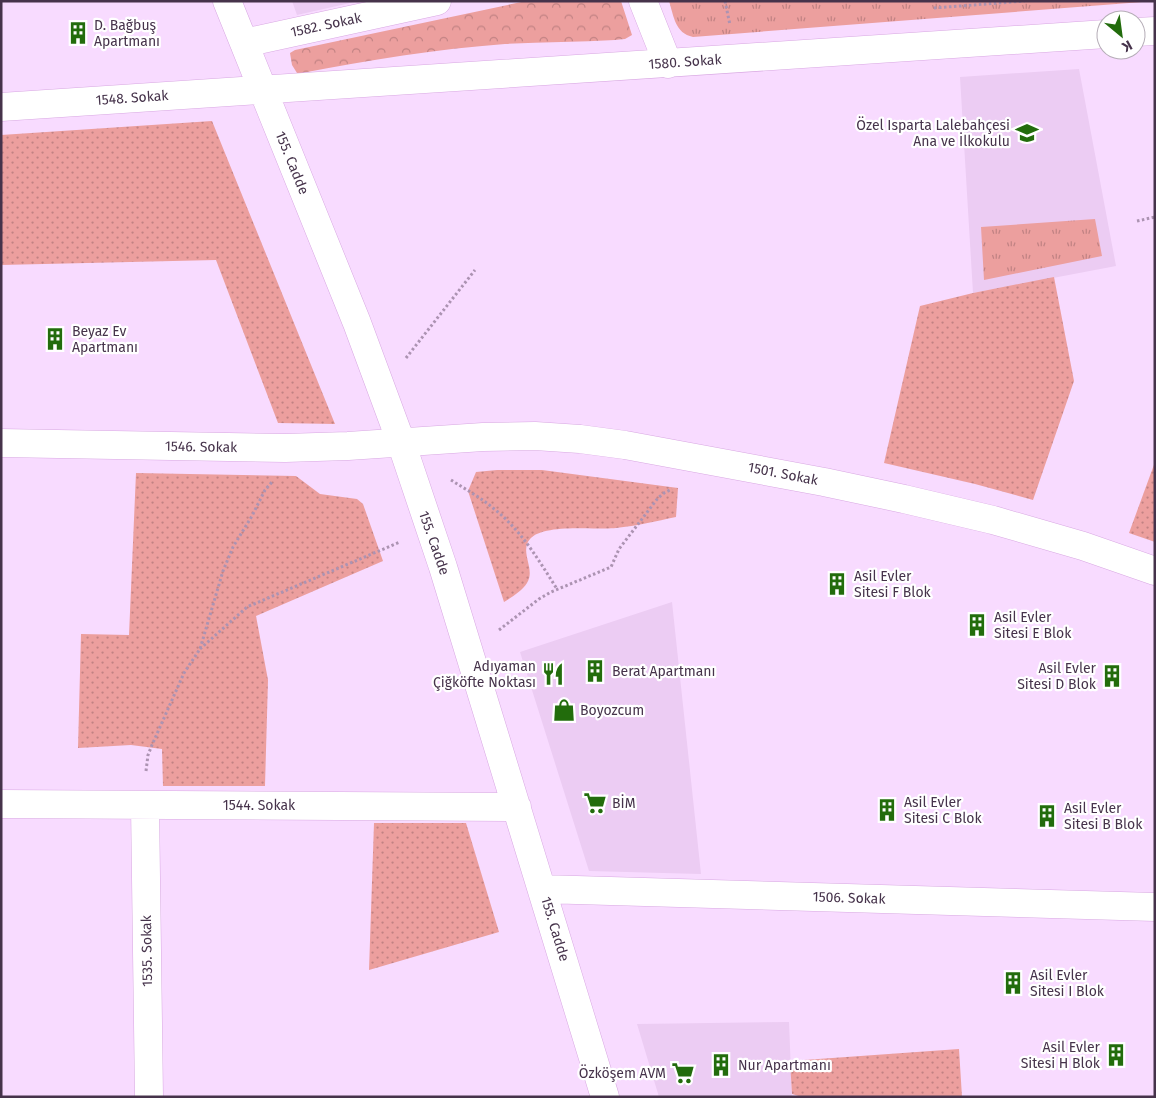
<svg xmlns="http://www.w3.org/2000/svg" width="1156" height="1098" font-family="'Fira Sans',sans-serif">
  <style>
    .built { fill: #ecccf3 }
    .grass { fill: url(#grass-dots) }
    .forest { fill: url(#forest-crowns) }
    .park { fill: url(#park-tufts) }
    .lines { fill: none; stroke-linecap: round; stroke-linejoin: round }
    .minor-casing { stroke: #d8a8e2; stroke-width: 29 }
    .path { stroke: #ac93b2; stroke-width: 3; stroke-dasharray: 2.5 2.5; stroke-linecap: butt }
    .minor { stroke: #fff; stroke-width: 28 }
    .labels { text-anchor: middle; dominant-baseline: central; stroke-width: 4.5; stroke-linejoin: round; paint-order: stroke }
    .poi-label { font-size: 14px; fill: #46334b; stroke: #fff; text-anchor: start }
    .street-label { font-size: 14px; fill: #46334b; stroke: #fff }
  </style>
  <defs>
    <pattern id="grass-dots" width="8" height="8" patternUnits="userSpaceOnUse" patternTransform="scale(1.25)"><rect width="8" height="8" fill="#ec9f9e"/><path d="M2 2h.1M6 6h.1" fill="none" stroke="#c18283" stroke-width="1.8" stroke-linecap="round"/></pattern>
    <pattern id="forest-crowns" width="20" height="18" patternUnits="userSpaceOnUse" patternTransform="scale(1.25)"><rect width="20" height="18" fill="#ec9f9e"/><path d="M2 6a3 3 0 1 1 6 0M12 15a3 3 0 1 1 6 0" fill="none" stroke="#c18283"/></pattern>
    <pattern id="park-tufts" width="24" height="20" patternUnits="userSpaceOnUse" patternTransform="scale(1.25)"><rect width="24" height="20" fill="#ec9f9e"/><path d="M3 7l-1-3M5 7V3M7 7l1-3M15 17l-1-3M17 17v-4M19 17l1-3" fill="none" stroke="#c18283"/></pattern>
  </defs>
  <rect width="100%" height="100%" fill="#f8dbff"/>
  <path class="built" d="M292 1H359L297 15Z
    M1079 69 1116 266 973 293 960 77Z
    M672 602 701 874 589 871 520 652Z
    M789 1022 792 1097H659L637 1024Z"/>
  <path class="grass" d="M212 121 335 424 278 423 216 260 1 265V135Z
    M1054 277 1074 381 1033 500 975 484 884 463 920 306 973 293Z
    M1155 462V542L1129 533Z
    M497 470H542L678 488 676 517C656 521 637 526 616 528 597 530 543 523 530 539 519 552 536 569 527 583 522 591 512 597 504 602L468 491 476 472Z
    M136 473 296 476 320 494 357 499 363 504 383 561 256 616 268 680 265 786H163L162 749 131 745 78 748 81 634 129 635Z
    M374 823H466L499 932 369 970Z
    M959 1049 962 1097H802L792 1094 790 1061Z"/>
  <path class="forest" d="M526 1H621L632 35 625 39 615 40C578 42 542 42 505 44 437 49 369 60 302 73H297L292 65 290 53 295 50Z"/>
  <path class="park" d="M669 1H1155L693 37C675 33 674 17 669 1Z
    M1095 219 1102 256 984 280 981 227Z"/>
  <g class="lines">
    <defs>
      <path id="minor" d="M227 1 357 323 401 442 443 567 605 1097
        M643 1 668 64
        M1136 32 1155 31
        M244 43 437 1
        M1 107 1106 34
        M1 443 285 448 348 446 483 437 535 436 580 439 625 445 824 482 904 499 993 520 1083 546 1155 571
        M1 804 517 807
        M145 805 149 1097
        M542 889 1155 907"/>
    </defs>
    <use href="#minor" class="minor-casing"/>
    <path class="path" d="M725 1 730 25
      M934 8 1025 1
      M1137 221 1155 217
      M406 358 475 270
      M451 480C465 489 480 497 493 508 521 530 538 559 557 589
      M499 630 539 599 551 592 611 567 619 549 658 498 664 493 672 489
      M200 649 247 607 254 604 400 542
      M146 771 148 755 152 745 184 673 200 649 223 571 233 547 252 516 265 490 272 482"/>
    <use href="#minor" class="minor"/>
  </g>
  <defs>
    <symbol id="building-bare" viewBox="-9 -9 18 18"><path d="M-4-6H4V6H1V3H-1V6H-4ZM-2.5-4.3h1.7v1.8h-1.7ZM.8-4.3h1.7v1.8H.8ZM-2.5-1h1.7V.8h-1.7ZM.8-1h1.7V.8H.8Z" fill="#226c0c" stroke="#fff" stroke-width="2.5" paint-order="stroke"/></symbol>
    <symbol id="school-bare" viewBox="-9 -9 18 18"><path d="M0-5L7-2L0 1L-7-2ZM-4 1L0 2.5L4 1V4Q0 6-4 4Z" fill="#226c0c" stroke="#fff" stroke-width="2.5" paint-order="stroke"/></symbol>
    <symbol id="restaurant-bare" viewBox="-9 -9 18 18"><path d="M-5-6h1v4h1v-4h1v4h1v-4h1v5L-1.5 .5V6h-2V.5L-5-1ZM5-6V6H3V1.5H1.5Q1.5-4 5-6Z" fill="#226c0c" stroke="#fff" stroke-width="2.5" paint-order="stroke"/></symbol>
    <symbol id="shop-bare" viewBox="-9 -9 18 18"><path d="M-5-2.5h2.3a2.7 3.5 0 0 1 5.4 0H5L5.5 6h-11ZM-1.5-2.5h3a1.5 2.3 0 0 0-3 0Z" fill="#226c0c" stroke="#fff" stroke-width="2.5" paint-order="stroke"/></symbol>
    <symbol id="supermarket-bare" viewBox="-9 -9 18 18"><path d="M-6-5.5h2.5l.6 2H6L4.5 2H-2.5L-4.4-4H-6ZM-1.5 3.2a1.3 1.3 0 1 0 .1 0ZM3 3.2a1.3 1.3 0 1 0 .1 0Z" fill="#226c0c" stroke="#fff" stroke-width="2.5" paint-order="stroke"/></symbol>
  </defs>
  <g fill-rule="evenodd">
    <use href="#building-bare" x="62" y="17" width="32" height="32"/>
    <use href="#school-bare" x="1011" y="117" width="32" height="32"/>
    <use href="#building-bare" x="39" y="323" width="32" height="32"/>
    <use href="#building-bare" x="821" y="568" width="32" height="32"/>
    <use href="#building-bare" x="961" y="609" width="32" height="32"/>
    <use href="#building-bare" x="579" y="655" width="32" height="32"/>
    <use href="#restaurant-bare" x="537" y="658" width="32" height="32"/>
    <use href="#building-bare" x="1096" y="660" width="32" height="32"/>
    <use href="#shop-bare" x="548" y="694" width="32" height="32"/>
    <use href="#supermarket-bare" x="579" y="787" width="32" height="32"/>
    <use href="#building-bare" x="871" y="794" width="32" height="32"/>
    <use href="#building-bare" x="1031" y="800" width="32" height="32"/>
    <use href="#building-bare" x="997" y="967" width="32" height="32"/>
    <use href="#building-bare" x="1100" y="1039" width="32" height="32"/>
    <use href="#building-bare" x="705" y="1049" width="32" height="32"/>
    <use href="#supermarket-bare" x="667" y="1057" width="32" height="32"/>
  </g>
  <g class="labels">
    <g class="poi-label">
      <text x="94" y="25">D. Bağbuş<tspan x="94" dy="16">Apartmanı</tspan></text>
      <text x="1010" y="125" text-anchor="end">Özel Isparta Lalebahçesi<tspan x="1010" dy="16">Ana ve İlkokulu</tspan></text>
      <text x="72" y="331">Beyaz Ev<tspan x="72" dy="16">Apartmanı</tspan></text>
      <text x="854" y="576">Asil Evler<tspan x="854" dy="16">Sitesi F Blok</tspan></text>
      <text x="994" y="617">Asil Evler<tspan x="994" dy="16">Sitesi E Blok</tspan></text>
      <text x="536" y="666" text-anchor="end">Adıyaman<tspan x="536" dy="16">Çiğköfte Noktası</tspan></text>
      <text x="1096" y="668" text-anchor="end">Asil Evler<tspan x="1096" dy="16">Sitesi D Blok</tspan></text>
      <text x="612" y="671">Berat Apartmanı</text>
      <text x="580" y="710">Boyozcum</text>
      <text x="904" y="802">Asil Evler<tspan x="904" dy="16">Sitesi C Blok</tspan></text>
      <text x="612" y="803">BİM</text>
      <text x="1064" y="808">Asil Evler<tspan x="1064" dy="16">Sitesi B Blok</tspan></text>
      <text x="1030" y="975">Asil Evler<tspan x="1030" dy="16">Sitesi I Blok</tspan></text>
      <text x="1100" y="1047" text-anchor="end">Asil Evler<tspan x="1100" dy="16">Sitesi H Blok</tspan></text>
      <text x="738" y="1065">Nur Apartmanı</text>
      <text x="666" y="1073" text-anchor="end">Özköşem AVM</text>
    </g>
    <g class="street-label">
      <text transform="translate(326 25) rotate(-12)">1582. Sokak</text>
      <text transform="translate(685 62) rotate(-4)">1580. Sokak</text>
      <text transform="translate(132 98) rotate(-4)">1548. Sokak</text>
      <text transform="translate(292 163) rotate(68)">155. Cadde</text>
      <text transform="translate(201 447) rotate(1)">1546. Sokak</text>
      <text transform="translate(783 474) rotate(11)">1501. Sokak</text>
      <text transform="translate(434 543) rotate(71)">155. Cadde</text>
      <text x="259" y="805">1544. Sokak</text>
      <text transform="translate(849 898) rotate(2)">1506. Sokak</text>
      <text transform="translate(555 929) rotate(73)">155. Cadde</text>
      <text transform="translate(147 951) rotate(-91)">1535. Sokak</text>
    </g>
  </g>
  <rect width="1156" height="1098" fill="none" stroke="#46334b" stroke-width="5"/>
  <g transform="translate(1121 35) rotate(151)"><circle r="24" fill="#ffffff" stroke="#b5adb7"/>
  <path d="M0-4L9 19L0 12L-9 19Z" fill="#226c0c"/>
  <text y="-8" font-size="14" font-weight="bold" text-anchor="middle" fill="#46334b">K</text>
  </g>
</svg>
